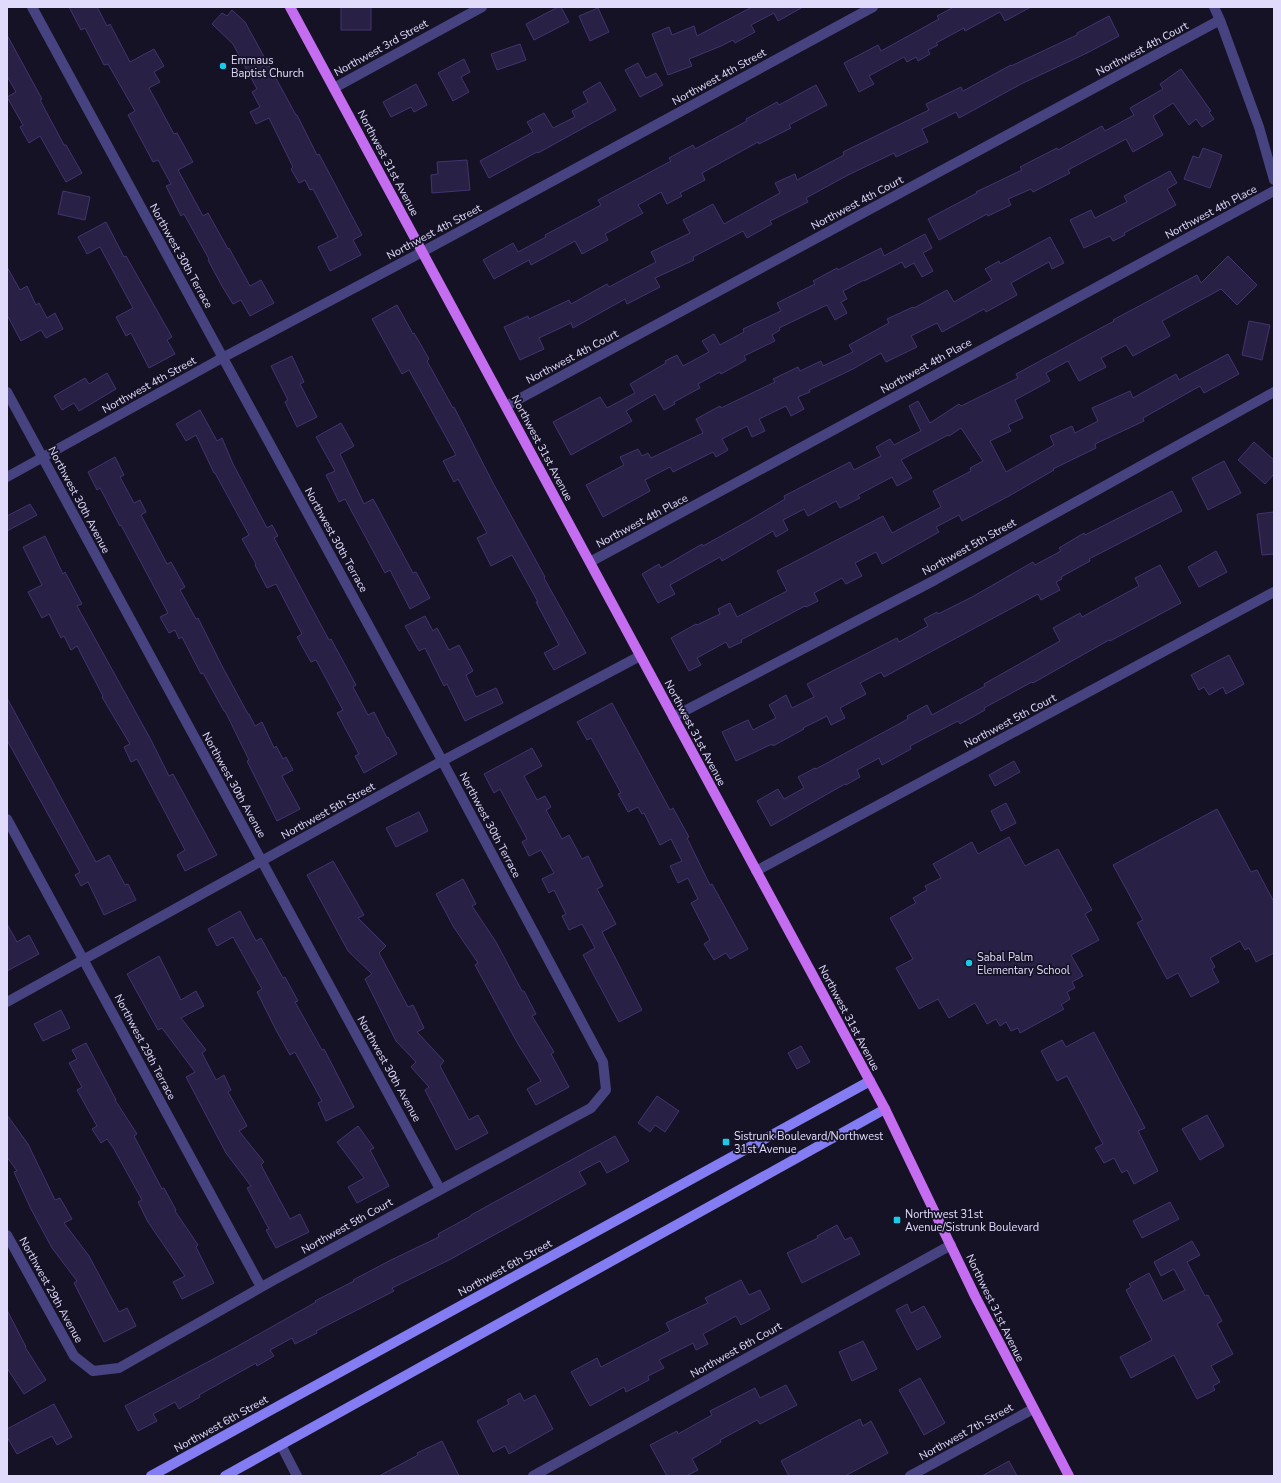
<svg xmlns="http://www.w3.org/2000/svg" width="1281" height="1483" font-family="'Nunito Sans',sans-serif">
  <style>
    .building { fill: #292045; stroke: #42346f }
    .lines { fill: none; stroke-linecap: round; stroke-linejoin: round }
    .street { stroke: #474280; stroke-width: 10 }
    .secondary { stroke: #837cf2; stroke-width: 10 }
    .primary { stroke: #c56df0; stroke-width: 10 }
    .poi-dot { fill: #1acbe8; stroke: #161226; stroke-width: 1.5 }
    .labels { text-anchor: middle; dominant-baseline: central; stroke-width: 3.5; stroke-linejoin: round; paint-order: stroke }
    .street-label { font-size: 11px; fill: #e0dbfb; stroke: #161226 }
    .poi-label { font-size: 11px; fill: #e0dbfb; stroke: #161226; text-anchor: start }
  </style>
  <rect width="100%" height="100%" fill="#161226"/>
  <path class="building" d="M69 7H97L107 26 110 24 130 62 154 49 164 66 154 72 160 82 149 88 174 134 177 133 193 162 178 170 203 216 208 213 228 249 229 248 250 286 261 280 274 303 250 316 241 300 233 304 222 286 208 260 209 259 184 214 181 216 166 186 171 184 158 160 153 162 128 115 135 111 108 64 104 65 85 28 81 30Z
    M341 7H371V30H341Z
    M558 7H561L569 22 534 40 526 24Z
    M752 7H803L778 21 774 13 751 25 755 32 735 43 733 40 721 46 689 59 692 66 668 75 652 34 669 27 672 35 694 26 697 36Z
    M954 7H1031L1005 21 1000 12 965 31 964 28 936 43 938 45 928 50 930 54 918 61 916 57 907 62 904 57 869 76 874 84 859 92 844 63 878 45 881 51 939 19 937 16Z
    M598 8 609 32 590 41 579 16Z
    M232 10 245 22 296 115H297L317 155 319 154 362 235 353 240 361 255 330 271 318 247 338 237 313 189 310 190 305 180 299 183 291 169 293 167 269 118 256 124 250 112 260 107 252 92 257 89 233 44 212 24 222 13 227 16Z
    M1109 16 1119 36 1087 53 1021 84 959 118 956 112 922 129 928 142 896 157 894 153 848 175 806 198 808 202 770 221 772 224 747 238 743 231 693 257 694 260 655 278 660 287 627 304 625 299 573 328 571 323 539 338 544 349 520 360 504 327 528 316 529 319 569 300 571 304 607 284 609 287 656 262 651 252 690 233 683 220 713 204 724 224 780 193 775 183 795 174 797 180 844 155 843 152 929 110 926 104 961 87 963 91 1011 65V66L1077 35V33Z
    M7 35 42 99 40 100 64 145H66L82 173 66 182 40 136 29 143 20 127 23 125 7 97 16 92 7 76Z
    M520 44 526 60 497 70 491 54Z
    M464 59 470 72 461 77 469 92 453 101 438 73Z
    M638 63 646 78 656 73 663 85 640 97 625 70Z
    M1181 69 1211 111 1209 112 1214 119 1202 127 1196 119 1189 125 1173 103 1153 116 1163 135 1133 152 1126 139 1068 170 1070 173 1033 192 1031 189 1008 199 1011 205 988 216 987 214 939 240 928 219 977 193 976 192 1022 170 1020 167 1057 148 1058 150 1102 126 1105 131 1134 115 1130 108 1163 89 1160 84Z
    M600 82 616 110 538 153 537 152 489 178 480 161 533 132 527 122 544 113 553 128 575 117 572 111 588 102 583 92Z
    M416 84 427 105 414 112 411 107 391 117 383 102Z
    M816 85 827 105 789 125 791 128 759 144 758 142 702 173 705 180 680 193 682 196 667 204 661 192 638 205 643 213 605 234 608 240 582 254 575 241 531 265 529 260 494 279 483 260 513 243 518 252 546 237 545 235 601 205 598 200 671 161 669 158 693 145 695 149 747 121 746 119 777 102 779 105Z
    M1203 148 1222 155 1210 188 1184 179 1193 156 1199 158Z
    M467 160 470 190 432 193 431 175 438 174 437 162Z
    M1170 171 1177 183 1167 189 1176 205 1124 233 1125 235 1113 241 1110 236 1084 248 1070 220 1091 210 1095 218 1127 202 1124 196Z
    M63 191 90 197 85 220 58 214Z
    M106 222 124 257 126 256 172 337 167 340 175 354 149 368 131 333 126 336 116 317 133 308 100 247 87 254 78 237Z
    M925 234 932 248 923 253 933 271 922 277 914 263 905 268 902 262 864 281V280L843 291 847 299 841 302 847 313 835 320 827 305 779 328 780 330 772 335 775 341 744 356 746 360 721 374 720 372 698 384 700 388 674 402 675 404 664 410 655 394 626 411 632 421 571 455 553 422 600 397 607 408 635 393 630 384 666 363 665 361 677 355 683 366 709 352 702 341 714 334 720 345 744 332 743 329 781 311 777 303 815 284 813 281 837 268 838 270 881 248 884 256Z
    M1050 237 1064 263 1052 269 1049 262 1011 283 1017 295 986 312 984 309 942 332 937 323 911 336 917 347 886 362 881 353 853 369 809 390 810 392 798 397 804 409 791 416 786 406 759 419 765 431 752 437 747 426 722 439 728 450 716 457 713 452 673 472 670 467 645 480 650 491 603 517 586 485 624 465 620 457 638 449 642 456 648 453 651 458 703 433 696 419 720 406 721 408 775 382 773 379 798 367 800 371 821 361 823 366 853 352 849 345 889 323 887 319 913 307 914 308 947 290 954 302 992 280 985 269 999 261 1000 264Z
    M1228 256 1257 285 1237 305 1221 289 1162 321 1170 336 1133 356 1126 345 1101 358 1106 367 1079 381 1068 361 1046 373 1050 381 1015 400 1023 418 1008 425 1011 431 990 441 1006 472 1054 445 1050 436 1072 426 1075 433 1098 421 1092 408 1130 391 1133 398 1176 374 1179 380 1228 354 1239 374 1204 393 1200 386 1143 418 1144 421 1095 444 1096 448 1053 469 1054 470 1009 496 962 521 959 515 936 527 939 532 882 564 876 552 855 563 862 576 846 584 842 578 814 593 818 601 806 607 805 606 741 640 742 642 729 648 726 642 697 658 701 665 689 671 671 638 696 624 697 625 720 614 718 609 730 603 737 617 787 591 777 571 883 516 892 533 941 507 933 491 971 471 970 468 983 461 961 428 949 436 948 435 901 460 912 478 897 486 892 477 858 495 860 498 840 508 836 501 808 516 804 509 783 520 788 530 776 537 773 531 722 561 720 557 670 585 675 594 658 603 642 574 659 564 661 568 702 544 703 546 748 521 785 499 784 496 850 462 854 470 881 456 876 447 890 439 894 445 921 431 909 406 918 401 930 423 959 404 961 406 1018 378 1016 374 1114 321 1113 320 1197 275 1201 283Z
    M7 267 20 290 27 286 36 305 39 303 47 318 55 313 63 329 46 338 41 330 21 341 7 315Z
    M397 305 413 334 414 333 429 359 427 361 453 408 454 407 493 483 545 577 544 578 586 653 554 670 544 653 559 645 536 602H538L512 555 491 566 477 538 487 533 458 479 454 482 443 461 456 455 409 370 402 374 372 319Z
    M1249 321 1270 325 1262 360 1242 355Z
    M292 356 304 382 300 384 317 417 297 427 285 402 288 400 271 366Z
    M107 373 116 389 79 411 74 403 62 410 54 396 85 378 89 384Z
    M200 410 217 441 222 438 233 464 267 528 272 525 278 536 274 538 329 640 331 639 356 685 353 687 368 715 374 712 387 738 388 737 397 754 364 773 355 756 359 754 337 713 343 710 316 660 311 662 297 637 302 634 276 584 267 588 255 565 256 564 242 539 249 535 215 473H214L196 435 186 441 176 424Z
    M341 423 354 446 340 454 364 504 373 499 413 573 416 572 430 598 410 609 390 570 385 573 345 499 339 502 326 475 335 471 316 437Z
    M1254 442 1274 460V474L1265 484 1238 460Z
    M115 457 124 475 120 477 134 503 140 500 146 512 141 515 167 564 171 562 185 587 180 590 196 619 198 618 222 666 248 714H249L255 726 262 722 274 748 276 746 283 759 286 757 293 770 282 776 300 809 277 821 247 761 249 760 225 711H224L203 673 201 674 182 637 179 639 175 630 169 633 160 617 168 613 121 525 120 526 100 488 97 490 88 472Z
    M1224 461 1241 493 1208 510 1192 478Z
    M1172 491 1182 511 1089 559 1090 561 1061 577 1062 579 1056 582 1060 590 1041 600 1038 594 884 677 881 672 860 683 866 694 840 708 845 718 831 725 827 716 803 728 804 729 773 746 772 744 736 761 722 732 748 720 753 730 776 718 769 705 786 695 792 708 814 697 807 684 897 638 899 642 928 626 924 619 937 612 938 614 972 597 1033 562 1035 565 1061 551 1059 548 1084 533 1085 535Z
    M30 504 37 515 7 531V516Z
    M1274 512V554L1262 555 1257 514Z
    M45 536 63 574 65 572 82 604 77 606 151 740 169 776 173 774 217 855 185 871 177 855 185 850 137 759 131 762 124 747 130 744 102 697 103 696 77 646 71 650 64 636 61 638 49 614 42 618 28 592 42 585 23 547Z
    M1216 551 1227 572 1199 587 1188 567Z
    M1160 565 1181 603 1110 641 1109 640 1033 683 1032 682 984 708 985 710 960 724 958 721 910 746 911 749 882 765 879 758 857 770 860 777 846 785 845 784 771 826 757 801 778 789 784 799 804 788 798 777 815 768 816 769 908 719 907 716 927 705 932 715 985 686 984 684 1060 641 1053 628 1080 613 1082 617 1139 586 1135 578Z
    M425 616 433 631 437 628 449 650 459 645 473 671 466 675 476 697 496 688 503 703 465 721 447 684 444 686 425 648 419 651 405 626Z
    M1229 655 1244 684 1226 694 1223 687 1209 695 1204 687 1199 690 1191 675Z
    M7 698 96 862 109 855 125 885 128 884 136 900 104 915 88 882 81 886 75 875 80 872 7 740Z
    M612 703 670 810 673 808 689 837 687 838 710 885 712 884 748 949 730 959 726 953 714 960 704 944 710 940 691 903 698 899 688 878 678 883 670 866 682 861 671 839 660 845 644 813 642 814 638 807 628 812 618 794 621 793 591 738 587 740 577 722Z
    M532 748 542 766 524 776 537 800 545 796 551 807 546 810 562 839 569 835 582 859 588 856 603 886 597 889 616 924 602 932 642 1010 619 1022 583 955 595 948 582 924 569 930 562 916 566 914 554 890 549 893 542 879 554 873 541 850 529 856 522 842 527 839 500 789 494 793 484 774Z
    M1014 761 1020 772 995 786 989 775Z
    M1006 803 1016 823 1001 831 991 811Z
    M1217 809 1251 872 1257 870 1274 902V953L1256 962 1249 948 1245 950 1240 941 1210 958 1215 967 1212 969 1219 982 1191 997 1178 973 1167 979 1137 923 1143 920 1113 865Z
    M419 812 428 831 396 847 386 828Z
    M1009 837 1025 866 1058 849 1092 910 1085 914 1099 940 1071 955 1083 976 1072 982 1075 988 1067 992 1070 999 1061 1005 1064 1009 1020 1033 1018 1028 1011 1031 1006 1022 1000 1026 996 1019 987 1024 975 1003 949 1018 938 999 919 1009 896 968 913 959 890 918 916 903 913 898 927 890 925 886 941 878 933 864 972 842 978 854Z
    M333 861 364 915 358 918 386 946 379 953 408 1007 413 1005 424 1028 417 1032 444 1061 440 1066 469 1120 478 1115 488 1133 456 1150 425 1090 429 1087 411 1067 416 1062 396 1041 365 979 372 974 348 951 307 875Z
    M463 879 476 904 472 906 496 942 522 991H524L536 1014 532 1016 554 1052 551 1054 569 1087 536 1105 527 1089 541 1081 518 1044 475 965 478 963 453 926 436 894Z
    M240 911 256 941 261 938 283 978 285 977 298 1001 295 1002 322 1050 324 1049 354 1107 326 1121 318 1103 322 1101 295 1052 290 1055 276 1030 257 992 262 989 233 937 217 946 208 929Z
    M7 924 17 942 29 935 39 954 7 971Z
    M159 956 181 1000 196 991 204 1006 181 1018 206 1050 202 1053 216 1080 224 1075 231 1090 228 1092 247 1126 239 1131 264 1162 261 1165 290 1219 300 1214 309 1232 276 1248 266 1230 269 1229 247 1188 251 1186 226 1153 186 1077 195 1072 162 1028 158 1030 127 974Z
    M61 1010 70 1028 43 1041 34 1024Z
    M1094 1032 1145 1128 1138 1131 1158 1171 1134 1184 1127 1170 1122 1173 1114 1158 1104 1163 1095 1148 1103 1144 1067 1076 1057 1081 1041 1051 1062 1040 1066 1047Z
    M86 1043 116 1100H115L137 1134 134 1136 162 1189 164 1188 176 1210 175 1211 198 1245 196 1247 214 1283 182 1299 173 1282 185 1276 148 1222 138 1202 142 1200 114 1149 107 1139 101 1143 92 1129 97 1126 77 1090 82 1087 69 1063 77 1059 72 1050Z
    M801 1046 810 1062 797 1069 788 1053Z
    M657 1096 679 1111 665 1132 655 1125 650 1132 638 1123Z
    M7 1115 28 1144 55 1200 60 1198 72 1219 64 1223 89 1256 119 1312 127 1308 136 1326 104 1342 74 1283 77 1281 52 1248 31 1209 14 1172 17 1171 7 1157Z
    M1207 1115 1224 1146 1200 1160 1182 1129Z
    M358 1126 374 1148 370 1150 389 1186 357 1203 348 1187 364 1178 337 1142Z
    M615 1136 629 1161 607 1173 600 1161 579 1172 586 1184 449 1260 392 1288 394 1291 316 1331 317 1333 295 1344 292 1338 270 1350 274 1356 257 1366 256 1363 199 1395 200 1397 179 1409 175 1402 153 1414 157 1421 138 1431 125 1406 236 1347 316 1302 315 1301 354 1281 353 1280 391 1260 439 1237 438 1234 471 1216V1215Z
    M1170 1202 1179 1219 1142 1238 1133 1221Z
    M837 1225 845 1240 851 1237 860 1254 802 1283 787 1253 818 1238 817 1236Z
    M1192 1241 1200 1255 1187 1262 1205 1296 1208 1295 1222 1321 1217 1324 1233 1354 1211 1366 1220 1382 1213 1386 1215 1390 1197 1399 1174 1355 1131 1378 1120 1357 1152 1340 1126 1290 1131 1287 1129 1284 1149 1273 1163 1301 1185 1290 1174 1269 1161 1276 1154 1262Z
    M741 1280 749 1295 760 1290 770 1309 741 1325 736 1316 703 1334 708 1344 696 1350 693 1343 659 1360 664 1368 648 1376 649 1380 626 1392 624 1387 590 1406 571 1372 597 1358 601 1367 670 1331 666 1323 708 1303 705 1298Z
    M907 1304 911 1313 924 1306 941 1337 917 1350 896 1310Z
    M7 1310 26 1347H25L46 1380 24 1394 7 1368Z
    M863 1341 877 1369 852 1381 839 1352Z
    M920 1378 945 1423 924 1435 899 1390Z
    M786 1385 797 1405 760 1424 757 1420 720 1440 721 1442 692 1459 698 1470 686 1476H667L650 1445 677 1431 678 1434 712 1415 710 1411 755 1388 760 1398Z
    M520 1393 524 1401 535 1395 553 1429 509 1454 505 1446 493 1452 477 1421 509 1404 507 1400Z
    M54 1404 72 1437 57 1445 52 1436 17 1454 7 1437V1429Z
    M860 1419 863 1426 871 1421 888 1453 845 1476H789L781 1461Z
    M442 1441 459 1476H379L418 1455 417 1453Z
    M1009 1461 1017 1476H982Z"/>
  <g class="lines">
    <path class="street" d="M1214 7 1220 20 1259 127 1274 180
      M334 88 482 7
      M7 392 440 1189
      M506 406 1220 20
      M7 477 222 358 422 252 873 7
      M590 562 1274 191
      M673 717 935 580 1274 392
      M7 819 261 1287
      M756 871 1274 592
      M7 1002 442 761 640 656
      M7 1235 74 1356 93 1371 119 1368 274 1280 591 1108 606 1090 603 1062 437 751 32 7
      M281 1445 297 1476
      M533 1476 951 1245
      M910 1476 1033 1409"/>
    <path class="secondary" d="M151 1476 870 1081
      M225 1476 885 1109"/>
    <path class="primary" d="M290 7 885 1109 975 1296 1069 1476"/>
  </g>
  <g class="poi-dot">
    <circle cx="223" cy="66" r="4"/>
    <circle cx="969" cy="963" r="4"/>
    <rect x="722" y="1138" width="8" height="8" rx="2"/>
    <rect x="893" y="1216" width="8" height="8" rx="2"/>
  </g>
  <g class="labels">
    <g class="street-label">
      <text transform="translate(381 48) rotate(-29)">Northwest 3rd Street</text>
      <text transform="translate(1142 49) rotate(-28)">Northwest 4th Court</text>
      <text transform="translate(719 77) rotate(-29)">Northwest 4th Street</text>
      <text transform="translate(388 163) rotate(62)">Northwest 31st Avenue</text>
      <text transform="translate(857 203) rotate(-28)">Northwest 4th Court</text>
      <text transform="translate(1211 212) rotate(-28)">Northwest 4th Place</text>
      <text transform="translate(434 232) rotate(-28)">Northwest 4th Street</text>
      <text transform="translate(181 256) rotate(61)">Northwest 30th Terrace</text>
      <text transform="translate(572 357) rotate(-28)">Northwest 4th Court</text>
      <text transform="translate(926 366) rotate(-29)">Northwest 4th Place</text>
      <text transform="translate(149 385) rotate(-29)">Northwest 4th Street</text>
      <text transform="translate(542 448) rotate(62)">Northwest 31st Avenue</text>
      <text transform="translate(79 500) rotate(62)">Northwest 30th Avenue</text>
      <text transform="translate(642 521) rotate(-28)">Northwest 4th Place</text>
      <text transform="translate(336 540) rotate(61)">Northwest 30th Terrace</text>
      <text transform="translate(969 547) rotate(-29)">Northwest 5th Street</text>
      <text transform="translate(1010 721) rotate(-28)">Northwest 5th Court</text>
      <text transform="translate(695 733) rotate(62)">Northwest 31st Avenue</text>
      <text transform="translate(234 785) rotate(61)">Northwest 30th Avenue</text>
      <text transform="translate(328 811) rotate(-29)">Northwest 5th Street</text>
      <text transform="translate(490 825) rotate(62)">Northwest 30th Terrace</text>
      <text transform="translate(849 1018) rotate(62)">Northwest 31st Avenue</text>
      <text transform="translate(145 1047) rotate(62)">Northwest 29th Terrace</text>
      <text transform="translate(389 1069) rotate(61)">Northwest 30th Avenue</text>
      <text transform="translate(347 1226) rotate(-29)">Northwest 5th Court</text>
      <text transform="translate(505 1268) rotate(-29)">Northwest 6th Street</text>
      <text transform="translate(51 1290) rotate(61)">Northwest 29th Avenue</text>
      <text transform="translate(995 1308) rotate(64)">Northwest 31st Avenue</text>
      <text transform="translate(736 1350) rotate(-29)">Northwest 6th Court</text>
      <text transform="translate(221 1424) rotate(-29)">Northwest 6th Street</text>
      <text transform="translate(966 1432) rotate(-29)">Northwest 7th Street</text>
    </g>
    <g class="poi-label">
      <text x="231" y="60">Emmaus<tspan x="231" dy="13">Baptist Church</tspan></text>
      <text x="977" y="957">Sabal Palm<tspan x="977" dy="13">Elementary School</tspan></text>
      <text x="734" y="1136">Sistrunk Boulevard/Northwest<tspan x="734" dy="13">31st Avenue</tspan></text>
      <text x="905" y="1214">Northwest 31st<tspan x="905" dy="13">Avenue/Sistrunk Boulevard</tspan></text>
    </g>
  </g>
  <rect width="1281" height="1483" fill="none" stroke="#e0dbfb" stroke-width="16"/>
</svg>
